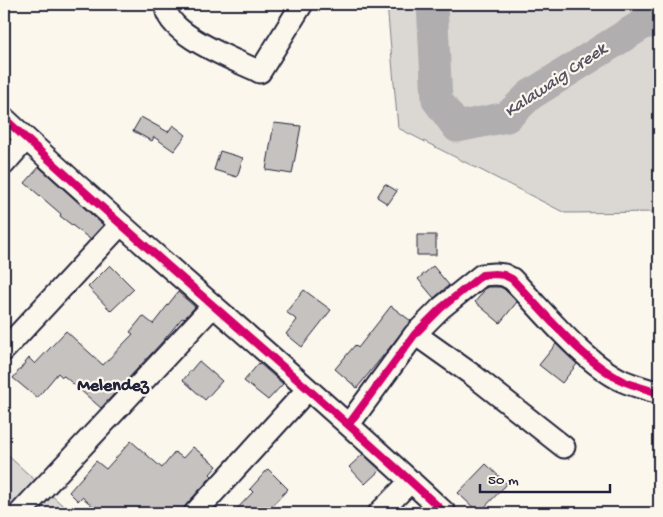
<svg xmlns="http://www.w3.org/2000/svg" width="663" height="517" font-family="'Gochi Hand',sans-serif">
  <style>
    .green { fill: #dbd8d3; stroke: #7e7d87 }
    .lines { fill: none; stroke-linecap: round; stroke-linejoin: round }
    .river { stroke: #b1aeb0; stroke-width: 31 }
    .building { fill: #c6c2c0; stroke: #22223b }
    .minor-casing { stroke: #22223b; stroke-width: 25 }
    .minor { stroke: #fbf7ec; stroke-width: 21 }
    .cycleway-casing { stroke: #fbf7ec; stroke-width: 11 }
    .cycleway { stroke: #d6006c; stroke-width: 8 }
    .labels { text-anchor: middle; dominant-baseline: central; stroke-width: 4.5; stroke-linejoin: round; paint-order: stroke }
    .water-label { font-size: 18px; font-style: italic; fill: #545364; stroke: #fbf7ec }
    .neighbourhood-label { font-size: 18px; font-weight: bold; fill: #22223b; stroke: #fbf7ec }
  </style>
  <rect width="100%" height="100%" fill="#fbf7ec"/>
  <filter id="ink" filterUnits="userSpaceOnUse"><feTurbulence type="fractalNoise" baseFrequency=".02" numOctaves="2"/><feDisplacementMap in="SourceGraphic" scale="10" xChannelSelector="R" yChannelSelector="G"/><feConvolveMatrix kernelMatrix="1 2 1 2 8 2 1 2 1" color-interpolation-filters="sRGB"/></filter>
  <g filter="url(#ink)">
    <path class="green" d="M387 4H659V212L565 213 398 128Z
      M4 452 71 513H4Z"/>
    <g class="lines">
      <path class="river" d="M432 4 437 100 457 127 507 117 530 95 648 21 659 25"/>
    </g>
    <path class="building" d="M141 117 168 132 173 125 186 135 174 151 154 137 152 141 133 131Z
      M274 123 301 126 292 174 266 170Z
      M220 151 243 158 237 177 214 170Z
      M39 167 103 225 90 239 60 216 61 214 25 183Z
      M385 184 397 191 388 204 377 197Z
      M417 235H436V255H417Z
      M110 265 134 289 111 311 88 287Z
      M433 266 449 285 434 298 418 279Z
      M487 287H500L504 289 517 302 500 323 475 302Z
      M304 290 331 310 302 347 286 334 297 320 286 312Z
      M178 292 195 307 184 319 182 318 163 341 101 408 64 376 62 377 58 373 37 398 13 378 29 358 35 364 66 331 103 365 133 334 130 332 143 316 153 324Z
      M391 306 411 321 357 388 335 369 355 345 358 348Z
      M556 344 577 364 562 383 539 365Z
      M199 361 222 381 205 400 183 380Z
      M259 363 283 384 268 400 244 381Z
      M131 441 162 468 175 452 183 458 193 447 217 466 210 474 212 476 186 505 181 513H101L82 497 78 501 69 492 96 461 106 469Z
      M363 454 380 470 365 484 349 467Z
      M486 464 507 484 479 513 458 493Z
      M268 469 288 489 265 513H233L253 492 250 489Z"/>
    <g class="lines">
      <defs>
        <path id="minor" d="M166 4C163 34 236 60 260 72L302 4
          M4 118C148 253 301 378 445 513
          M4 164 26 139
          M415 334 474 376 564 447
          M4 350 120 225
          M349 424 415 334 441 308 482 275 495 274 504 275 512 279C543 311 583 362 623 381 634 386 647 389 659 393
          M20 513 213 306
          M195 513 308 389
          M379 513 411 481"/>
      </defs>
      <use href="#minor" class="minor-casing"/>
      <use href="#minor" class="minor"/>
      <defs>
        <path id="cycleway" d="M4 118C148 253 301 378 445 513
          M349 424 415 334 441 308 482 275 495 274 504 275 512 279C543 311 583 362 623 381 634 386 647 389 659 393"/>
      </defs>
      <use href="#cycleway" class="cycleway-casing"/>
      <use href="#cycleway" class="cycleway"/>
    </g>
  </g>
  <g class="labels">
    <g class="water-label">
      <text transform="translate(556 81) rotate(-34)">Kalawaig Creek</text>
    </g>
    <g class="neighbourhood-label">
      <text x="113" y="386">Melendez</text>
    </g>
  </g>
  <rect width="663" height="517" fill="none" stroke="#fbf7ec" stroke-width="20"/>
  <rect x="10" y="10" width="643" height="497" fill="none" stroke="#22223b" stroke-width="2" filter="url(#ink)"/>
  <path d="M480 484v8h130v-8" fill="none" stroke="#22223b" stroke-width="2.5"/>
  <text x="488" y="484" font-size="15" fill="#22223b" stroke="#fbf7ec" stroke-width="4" paint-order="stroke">50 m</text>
</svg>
